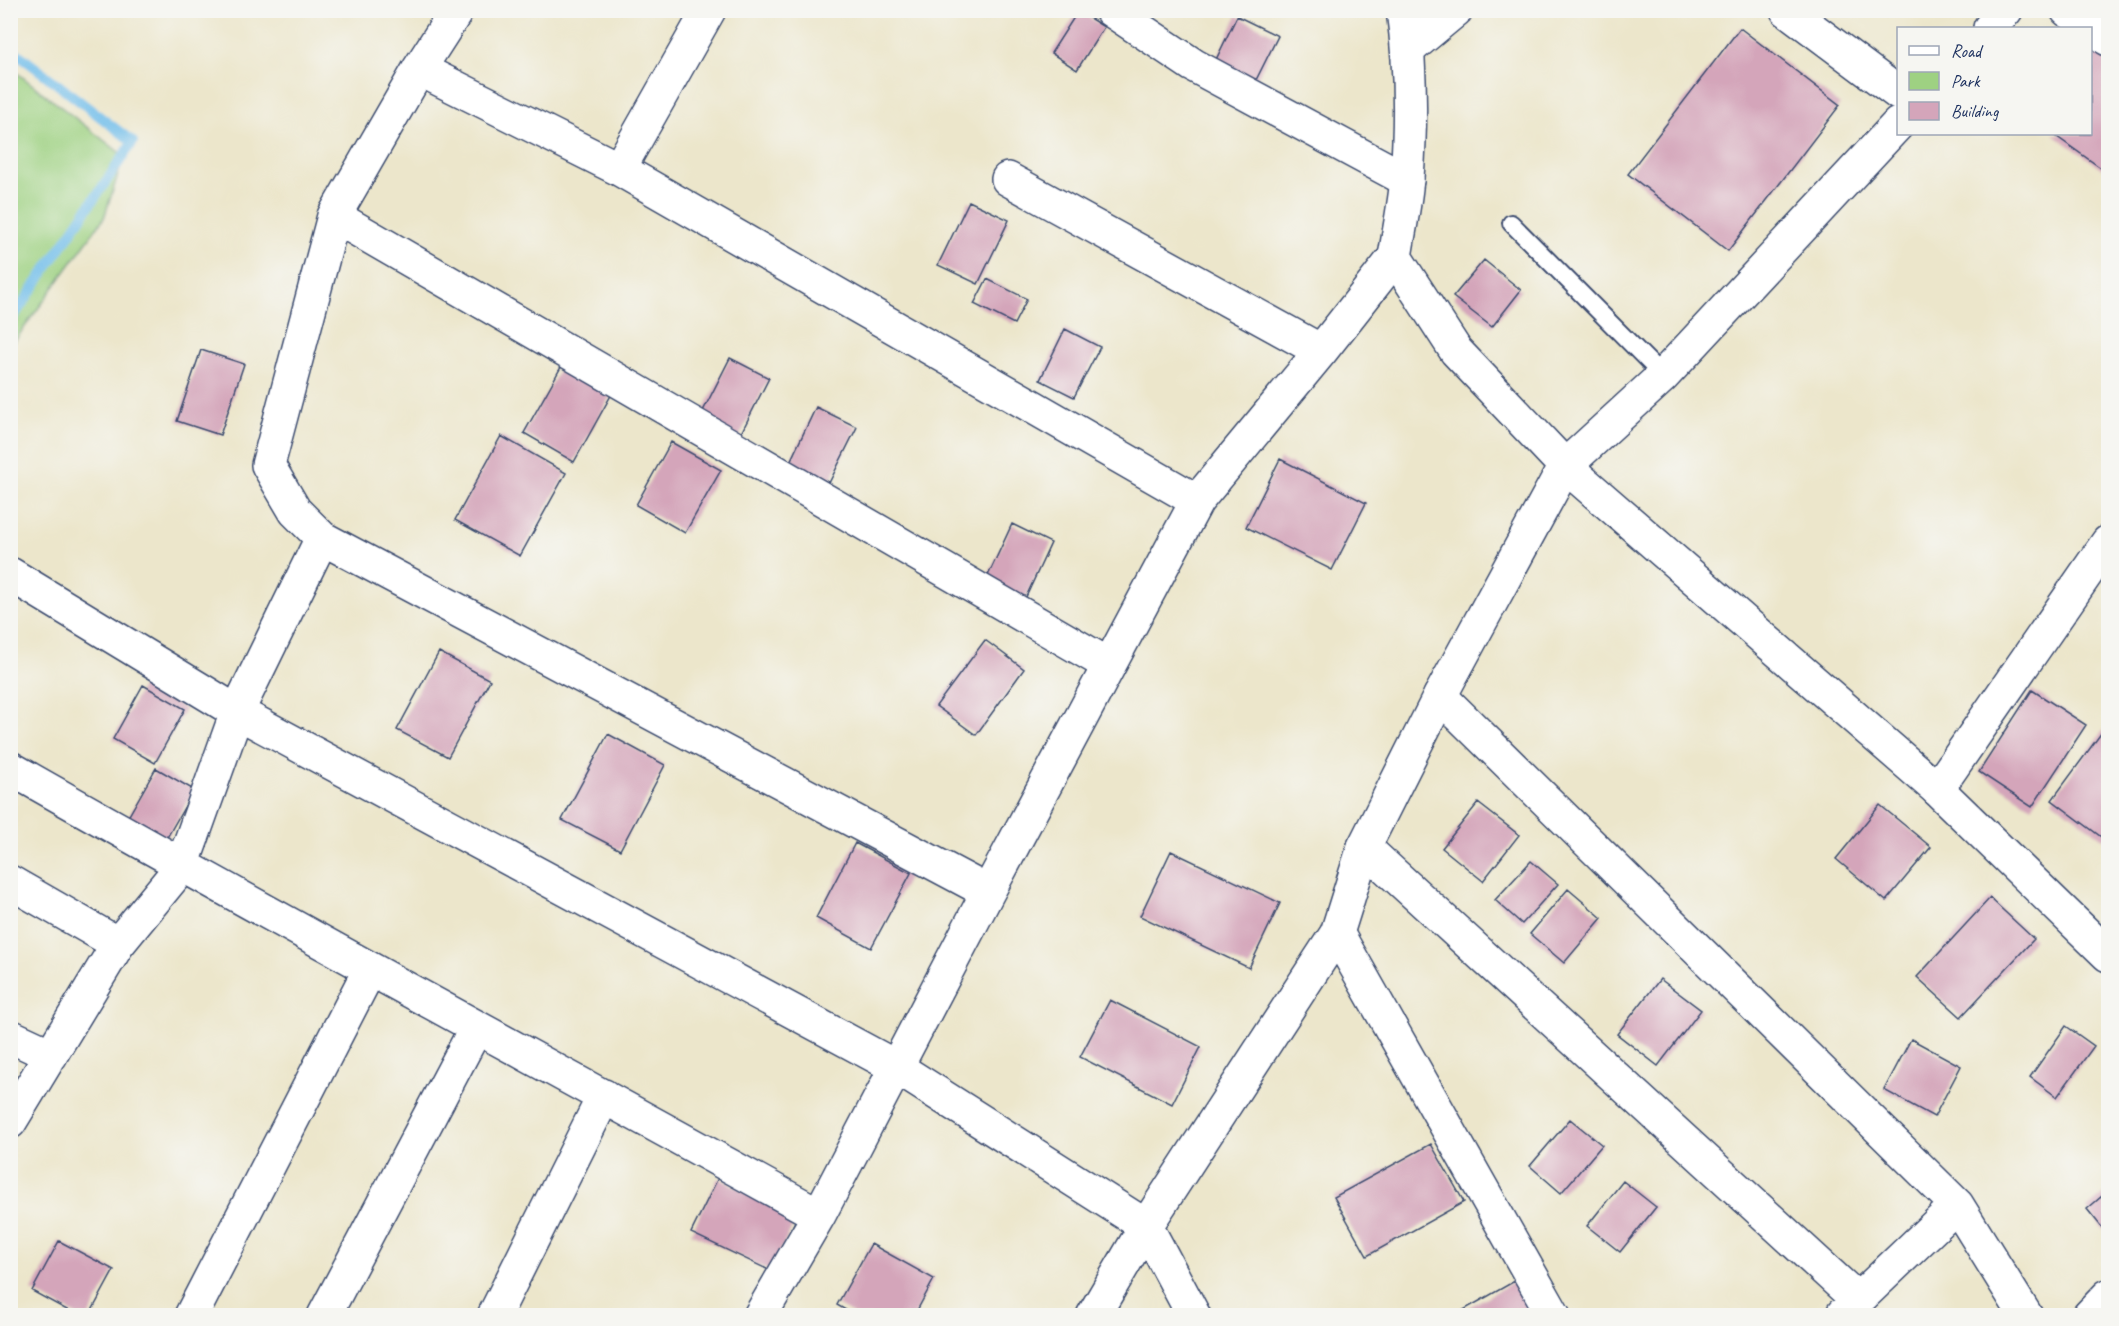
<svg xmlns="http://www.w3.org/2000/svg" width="2119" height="1326" font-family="Caveat,sans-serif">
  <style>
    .green { fill: #9ed182; stroke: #5c8070; stroke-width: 1.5 }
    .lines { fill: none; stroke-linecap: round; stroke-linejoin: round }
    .stream { stroke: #70bdea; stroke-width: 10 }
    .building { fill: #d4a5ba }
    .service-casing { stroke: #3a4a6e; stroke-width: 20 }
    .minor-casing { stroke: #3a4a6e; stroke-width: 36 }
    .tertiary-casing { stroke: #3a4a6e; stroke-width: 36 }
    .service { stroke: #fff; stroke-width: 16 }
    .minor { stroke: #fff; stroke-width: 33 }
    .tertiary { stroke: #fff; stroke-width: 33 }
  </style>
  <rect width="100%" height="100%" fill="#f6f6f2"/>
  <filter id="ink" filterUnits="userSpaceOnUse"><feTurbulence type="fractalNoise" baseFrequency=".0167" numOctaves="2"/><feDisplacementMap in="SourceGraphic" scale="12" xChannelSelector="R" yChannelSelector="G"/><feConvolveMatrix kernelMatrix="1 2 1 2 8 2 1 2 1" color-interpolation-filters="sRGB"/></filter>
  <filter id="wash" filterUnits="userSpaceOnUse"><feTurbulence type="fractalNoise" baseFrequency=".008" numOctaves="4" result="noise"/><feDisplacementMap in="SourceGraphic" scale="24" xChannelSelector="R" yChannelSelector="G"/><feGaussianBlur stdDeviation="1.35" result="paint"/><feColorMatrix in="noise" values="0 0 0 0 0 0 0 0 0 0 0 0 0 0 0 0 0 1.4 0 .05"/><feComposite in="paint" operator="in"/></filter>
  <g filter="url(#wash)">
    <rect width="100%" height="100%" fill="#ece6cb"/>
    <path class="green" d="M11 68 124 156 104 218 11 346Z"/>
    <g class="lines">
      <path class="stream" d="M10 48 133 142 10 322"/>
    </g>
    <g id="blocks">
      <path class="building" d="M1078 11 1104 27 1077 70 1051 53Z
        M1237 16 1278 36 1251 90 1211 70Z
        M1740 28 1840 105 1728 251 1628 174Z
        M2094 44 2108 55V173L2053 134H2090V50Z
        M969 201 1009 220 978 284 938 265Z
        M1484 260 1521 290 1492 327 1453 297Z
        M987 279 1027 299 1014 324 974 304Z
        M1065 329 1100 347 1074 397 1040 380Z
        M201 350 244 364 220 435 177 421Z
        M730 358 769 378 737 441 698 421Z
        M565 360 615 388 574 462 524 433Z
        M816 407 857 427 829 483 789 464Z
        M501 436 566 473 520 556 455 520Z
        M671 442 721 470 685 533 636 505Z
        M1280 459 1366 503 1332 570 1246 527Z
        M1012 524 1051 543 1025 599 986 580Z
        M985 640 1024 669 976 735 936 706Z
        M439 652 490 680 448 757 397 730Z
        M143 685 185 709 155 763 113 739Z
        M2032 690 2086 725 2032 807 1979 772Z
        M2108 724V842L2052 800Z
        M608 734 665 765 620 850 562 820Z
        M156 768 194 790 165 841 127 819Z
        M1478 803 1519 835 1483 881 1442 848Z
        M1880 805 1931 847 1886 901 1836 859Z
        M855 843 911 873 871 948 816 918Z
        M1171 851 1280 903 1249 968 1140 916Z
        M1531 861 1558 884 1522 924 1495 900Z
        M1568 889 1602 918 1564 963 1530 934Z
        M1990 898 2034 939 1961 1017 1917 977Z
        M1660 979 1701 1010 1658 1066 1617 1034Z
        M1110 1000 1201 1047 1172 1104 1080 1057Z
        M2066 1026 2094 1046 2057 1097 2030 1077Z
        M1911 1039 1961 1066 1934 1117 1884 1090Z
        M1570 1119 1602 1145 1561 1193 1530 1166Z
        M1431 1144 1464 1202 1367 1256 1334 1197Z
        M718 1178 797 1217 771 1271 691 1233Z
        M1623 1181 1656 1207 1620 1252 1587 1226Z
        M2108 1191V1235L2087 1209Z
        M59 1241 114 1270 89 1316H78L32 1291Z
        M871 1244 934 1279 914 1316H856L837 1305Z
        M1520 1278 1541 1316H1453Z"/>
    </g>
  </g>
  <g filter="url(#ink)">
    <use href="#blocks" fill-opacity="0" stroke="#3a4a6e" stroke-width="1.5"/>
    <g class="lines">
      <defs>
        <path id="service" d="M1511 223 1663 376"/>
        <path id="minor" d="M1111 10 1193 65 1407 180
          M1787 10 1898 93
          M2067 10 2108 39
          M1409 49 1456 10
          M419 69 619 169 1197 501
          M619 169 709 10
          M1008 179 1321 351
          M334 216 1109 665
          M322 538 988 892
          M10 574 237 712 896 1067 1146 1226 1194 1316
          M1440 696 1957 1205 2026 1316
          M10 768C278 921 550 1066 819 1215
          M1937 789 2108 542
          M1364 847 1858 1300
          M10 882 118 944
          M1337 933 1554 1316
          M10 1036 51 1055
          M10 1122 118 944 182 866 237 712 322 538 295 511 268 465 334 216 419 69 457 10
          M1843 1314 1957 1205
          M191 1316 370 969
          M324 1316 476 1028
          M494 1316 604 1096
          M760 1316 819 1215 988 892 1197 501 1321 351 1395 257
          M2089 1316 2108 1296"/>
        <path id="tertiary" d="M1403 10C1411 66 1411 122 1407 178 1405 204 1399 231 1395 257L1456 351 1565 466 1937 789 2108 955
          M1990 28 2006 10
          M1093 1316 1146 1226 1337 933 1364 847 1440 696 1565 466 1663 376 1898 124"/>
      </defs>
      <use href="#service" class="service-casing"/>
      <use href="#minor" class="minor-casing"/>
      <use href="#tertiary" class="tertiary-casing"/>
      <use href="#service" class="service"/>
      <use href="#minor" class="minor"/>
      <use href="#tertiary" class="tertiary"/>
    </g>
  </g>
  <rect width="2119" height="1326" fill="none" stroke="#f6f6f2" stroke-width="36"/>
  <rect x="1897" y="27" width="195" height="108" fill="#f6f6f2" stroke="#9ea6b7" stroke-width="1.5"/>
  <rect x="1909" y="46" width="30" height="9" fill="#ffffff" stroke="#9ea6b7" stroke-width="1.5"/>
  <text x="1951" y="57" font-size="18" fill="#1b2f5e">Road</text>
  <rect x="1909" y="72" width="30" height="18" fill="#9ed182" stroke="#9ea6b7" stroke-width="1.5"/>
  <text x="1951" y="87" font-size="18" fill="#1b2f5e">Park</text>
  <rect x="1909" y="102" width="30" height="18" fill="#d4a5ba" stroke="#9ea6b7" stroke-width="1.5"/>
  <text x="1951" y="117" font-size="18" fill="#1b2f5e">Building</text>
</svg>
